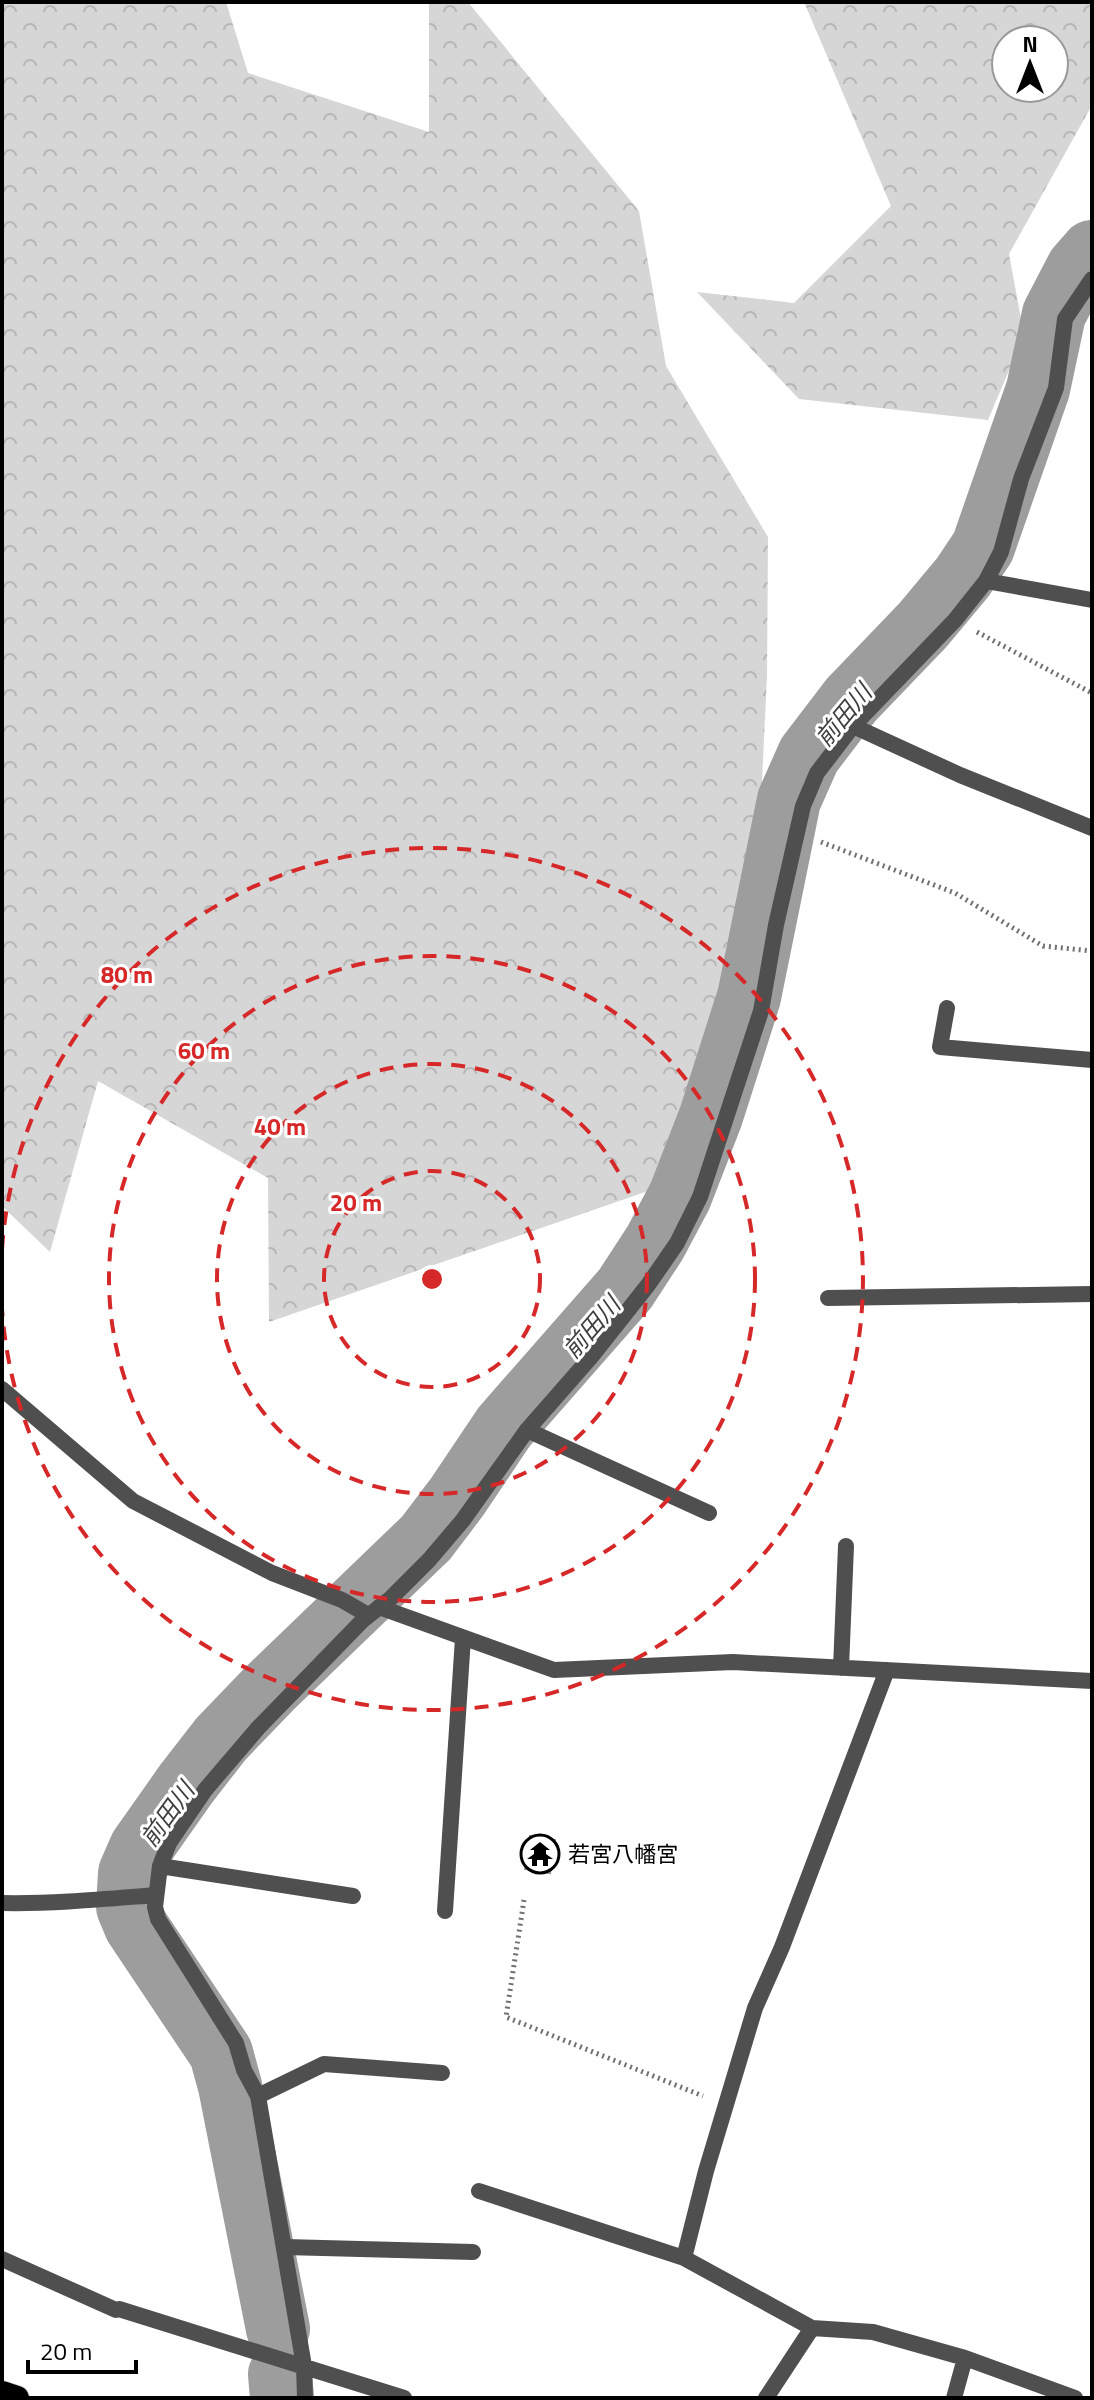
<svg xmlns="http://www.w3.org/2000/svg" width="1094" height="2400" font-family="'Titillium Web','Noto Sans JP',sans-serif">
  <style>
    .forest { fill: url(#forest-crowns); fill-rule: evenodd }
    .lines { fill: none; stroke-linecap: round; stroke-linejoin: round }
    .river { stroke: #9d9d9d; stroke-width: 64 }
    .building { fill: #bfbfbf; stroke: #939393; stroke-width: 2 }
    .highway-casing { stroke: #dbdbdb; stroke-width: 26 }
    .path { stroke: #717171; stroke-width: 5; stroke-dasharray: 2 4; stroke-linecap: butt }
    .street { stroke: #4f4f4f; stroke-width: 16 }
    .highway { stroke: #000; stroke-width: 24 }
    .ring { fill: none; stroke: #d62828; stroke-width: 4; stroke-dasharray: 14 10 }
    .labels { text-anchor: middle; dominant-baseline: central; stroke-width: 6; stroke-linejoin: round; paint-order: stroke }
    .poi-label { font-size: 22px; fill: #000; stroke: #fff; text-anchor: start }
    .water-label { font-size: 24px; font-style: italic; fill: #3e3e3e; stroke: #fff }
    .centre { fill: #d62828; stroke: #fff; stroke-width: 4 }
    .ring-label { font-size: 24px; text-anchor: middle; font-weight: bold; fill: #d62828; stroke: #fff; stroke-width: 6; stroke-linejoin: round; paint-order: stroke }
  </style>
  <defs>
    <pattern id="forest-crowns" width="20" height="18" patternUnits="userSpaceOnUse" patternTransform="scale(2)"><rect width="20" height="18" fill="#d6d6d6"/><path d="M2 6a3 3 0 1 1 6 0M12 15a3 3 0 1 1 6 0" fill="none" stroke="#b6b6b6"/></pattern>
  </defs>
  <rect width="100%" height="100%" fill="#fff"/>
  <path class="forest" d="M2 2H226L248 73 429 132V2H468L639 211 666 366 768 537 767 676 756 906 677 1181 269 1322 268 1178 98 1081 50 1252 2 1206Z
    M804 2H1092V105L1009 254 1024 335 988 420 799 399 697 292 794 303 891 206ZM1006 40H1054V88H1006Z"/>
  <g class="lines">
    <path class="river" d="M278 2329 230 2086 221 2053 136 1926 128 1907 130 1873 141 1848 186 1784 221 1739 270 1688 426 1538 457 1497 504 1427 625 1289 655 1243 680 1196 711 1116 749 997 789 800 809 755 851 700 923 625 963 577 983 547 1038 389 1054 314 1078 268 1092 252
      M280 2374 282 2398"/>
  </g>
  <path class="building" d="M530 1836 555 1840 550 1873 525 1869Z"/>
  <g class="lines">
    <defs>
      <path id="highway" d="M2 2393 17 2398"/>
    </defs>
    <use href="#highway" class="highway-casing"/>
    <path class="path" d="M977 632 1092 693
      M821 842 955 893 1043 946 1092 951
      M524 1900 506 2017 703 2096"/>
    <path class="street" d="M986 581 1092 600
      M853 726 960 775 1092 828
      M947 1008 940 1047 1092 1060
      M828 1298 1092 1294
      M2 1389 133 1501 272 1573 342 1600 368 1615
      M527 1430 709 1513
      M379 1607 554 1670 733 1662 1092 1681
      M841 1668 846 1546
      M887 1670 782 1947 755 2008 706 2171 684 2258 812 2328 873 2332 965 2358 1075 2398
      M160 1866 353 1896
      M2 1903C53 1904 105 1899 156 1895
      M445 1911 463 1638
      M258 2096 324 2064 442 2073
      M479 2191 684 2258
      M285 2247 473 2252
      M2 2259 116 2310 119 2309 404 2398
      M305 2398 304 2366 258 2096 244 2070 236 2043 158 1919 155 1907 160 1866 169 1843 205 1790 258 1728 363 1620 391 1598 429 1560 463 1520 527 1430 591 1357 648 1285 677 1243 700 1197 761 1011 776 925 803 806 817 773 853 726 955 620 986 581 1001 552 1021 479 1056 388 1065 319 1092 279
      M766 2398 812 2328
      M954 2398 965 2358"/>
    <use href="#highway" class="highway"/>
  </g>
  <g class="ring">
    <circle cx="432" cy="1279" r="108"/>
    <circle cx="432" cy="1279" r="215"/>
    <circle cx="432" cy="1279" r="323"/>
    <path d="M2 1249A431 431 0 1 1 2 1309"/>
  </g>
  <defs>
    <symbol id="temple-ring" viewBox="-11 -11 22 22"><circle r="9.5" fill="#fff" stroke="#000" stroke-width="1.5"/><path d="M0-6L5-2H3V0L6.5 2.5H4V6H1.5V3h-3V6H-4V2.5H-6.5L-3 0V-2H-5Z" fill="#000"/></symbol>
  </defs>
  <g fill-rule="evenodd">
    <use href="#temple-ring" x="518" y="1832" width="44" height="44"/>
  </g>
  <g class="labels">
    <g class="poi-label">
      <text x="568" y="1854">若宮八幡宮</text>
    </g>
    <g class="water-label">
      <text transform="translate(843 715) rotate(-50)">前田川</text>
      <text transform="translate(591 1327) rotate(-49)">前田川</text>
      <text transform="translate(167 1814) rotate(-54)">前田川</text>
    </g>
  </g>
  <circle cx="432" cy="1279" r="12" class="centre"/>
  <g class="ring-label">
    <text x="127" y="983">80 m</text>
    <text x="204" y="1059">60 m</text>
    <text x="280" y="1135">40 m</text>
    <text x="356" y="1211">20 m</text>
  </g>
  <rect width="1094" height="2400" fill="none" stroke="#000000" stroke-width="8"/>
  <g transform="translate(1030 64)"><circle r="38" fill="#ffffff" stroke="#999999" stroke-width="2"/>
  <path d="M0-6L14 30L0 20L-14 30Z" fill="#000000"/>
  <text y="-12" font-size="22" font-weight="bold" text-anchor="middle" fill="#000000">N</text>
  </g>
  <path d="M28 2360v12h108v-12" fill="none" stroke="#000000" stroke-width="4"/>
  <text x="40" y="2360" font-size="24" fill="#000000" stroke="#ffffff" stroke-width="6" paint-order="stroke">20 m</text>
</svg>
